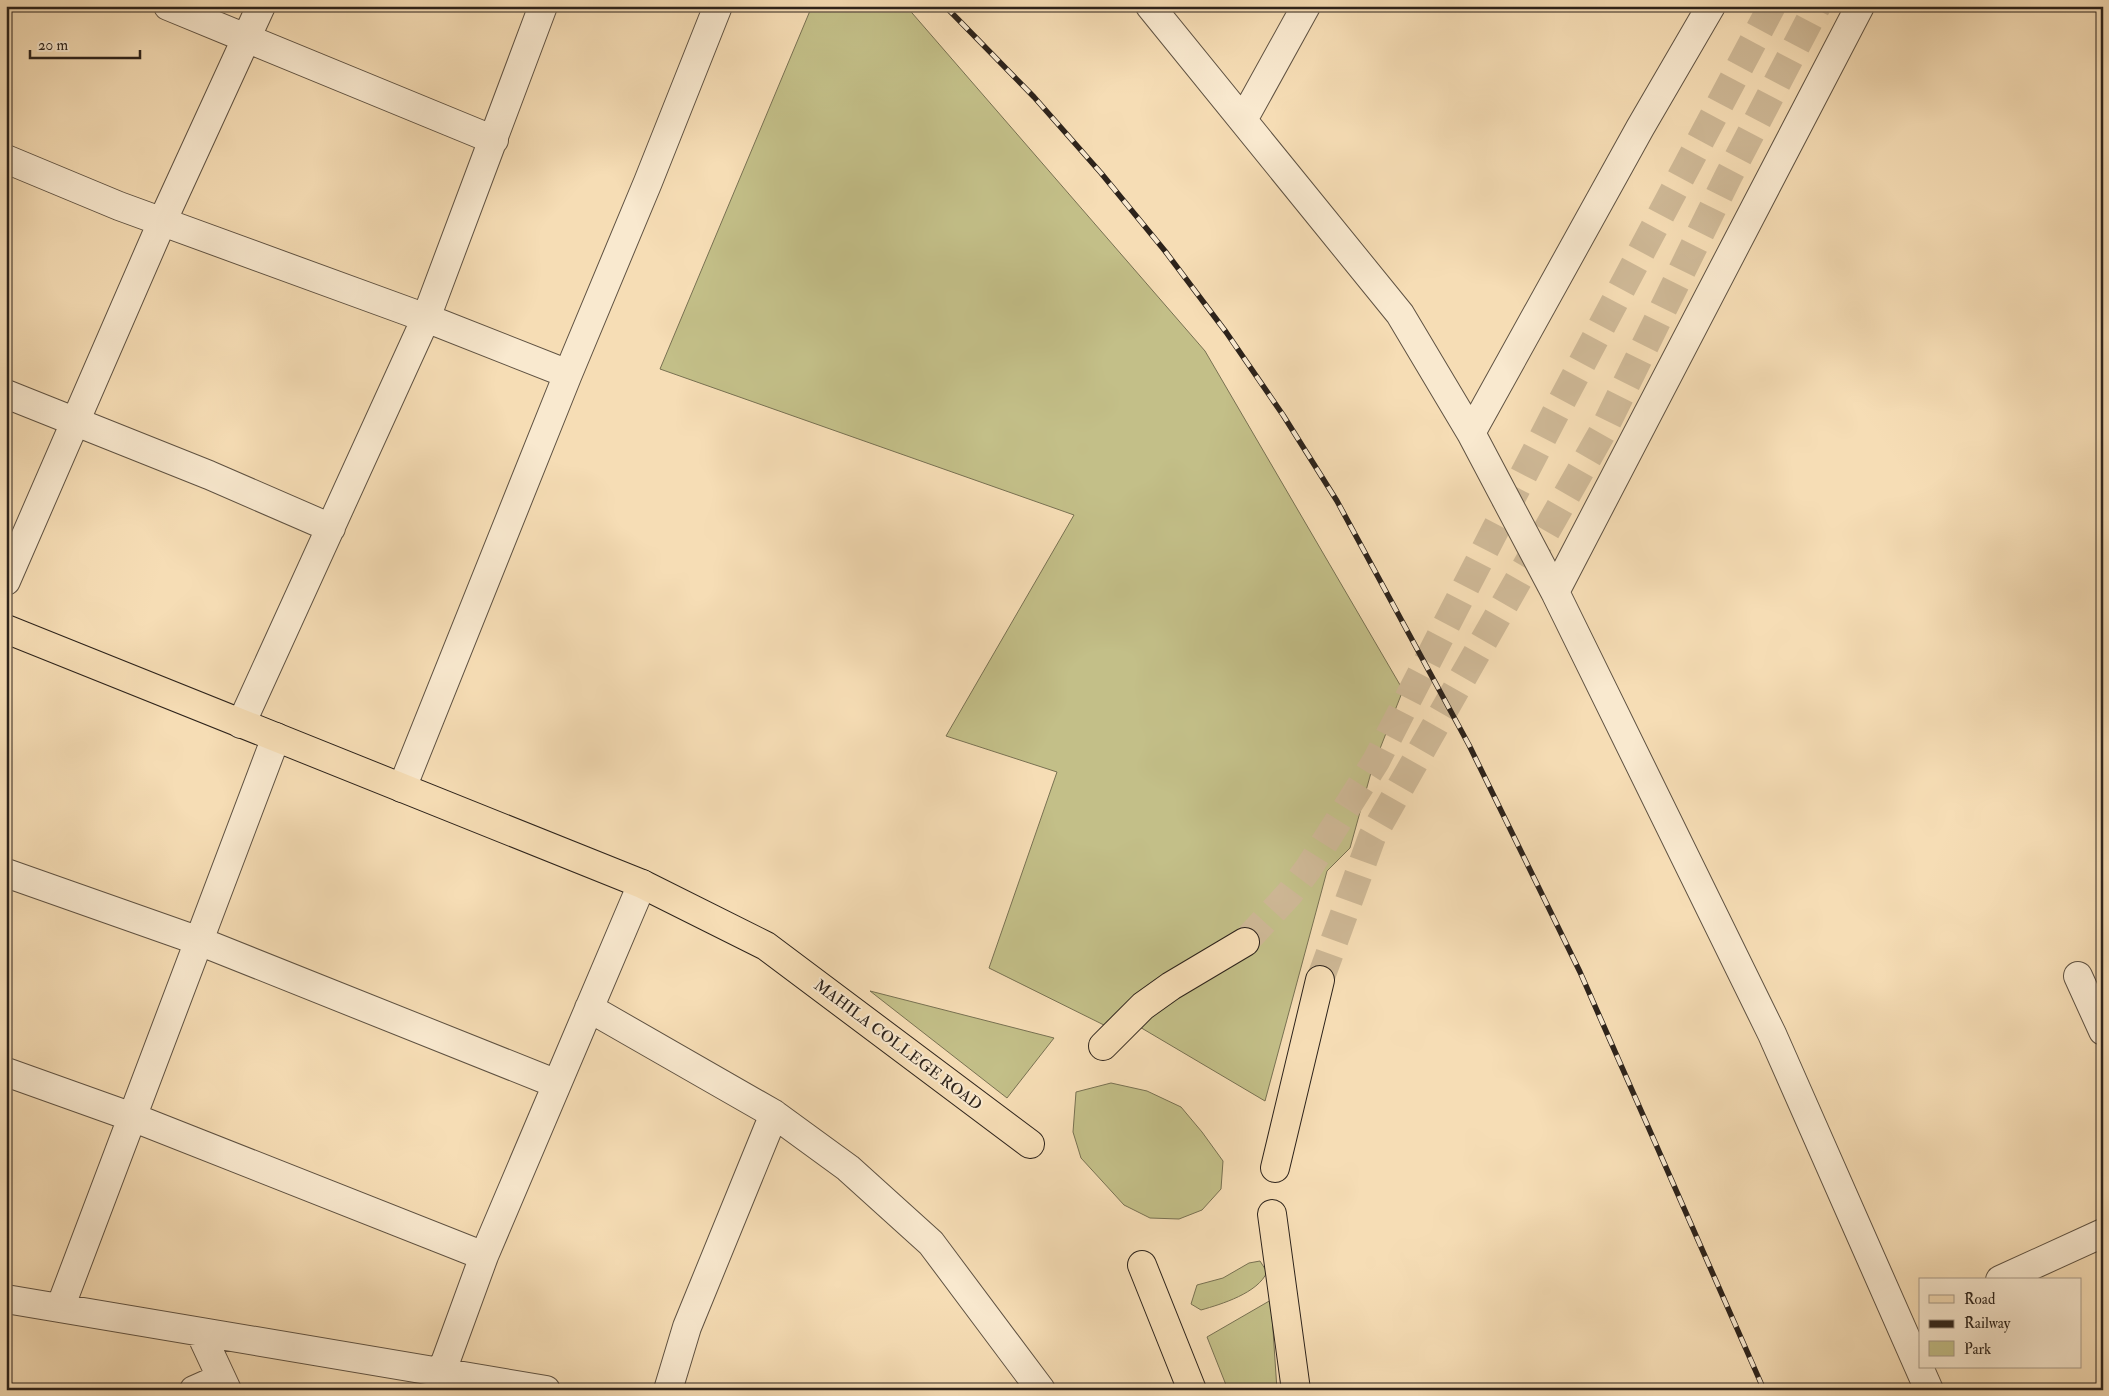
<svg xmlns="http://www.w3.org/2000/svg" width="2109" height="1396" font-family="'IM FELL Double Pica',serif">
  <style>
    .green { fill: #c3bf88; stroke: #787152 }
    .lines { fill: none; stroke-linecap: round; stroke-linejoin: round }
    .major-tunnel { stroke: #ceb896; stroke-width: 28; stroke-dasharray: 28 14; stroke-linecap: butt }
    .minor-casing { stroke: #5f5242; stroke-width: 30 }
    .major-casing { stroke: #2d231b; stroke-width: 30 }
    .minor { stroke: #f9e9cf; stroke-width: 28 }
    .major { stroke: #f6ddb5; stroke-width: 28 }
    .rail-casing { stroke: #2d231b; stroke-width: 5.5 }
    .rail { stroke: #f9e9cf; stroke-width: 4; stroke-dasharray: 11; stroke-linecap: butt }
    .labels { text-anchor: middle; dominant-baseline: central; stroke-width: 4; stroke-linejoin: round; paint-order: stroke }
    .street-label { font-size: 16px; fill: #2d231b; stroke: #f9e9cf }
  </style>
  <rect width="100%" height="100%" fill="#f6ddb5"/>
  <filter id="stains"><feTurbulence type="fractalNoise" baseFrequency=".004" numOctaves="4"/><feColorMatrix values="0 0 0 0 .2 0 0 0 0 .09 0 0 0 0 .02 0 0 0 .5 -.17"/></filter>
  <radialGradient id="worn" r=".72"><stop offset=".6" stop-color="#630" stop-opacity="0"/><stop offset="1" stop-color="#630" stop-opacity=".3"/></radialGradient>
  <path class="green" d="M812 6H906L1205 351 1403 690 1372 769 1350 848 1327 871 1265 1101 1133 1023 1114 1030 989 968 1057 772 946 736 1074 515 660 369Z
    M870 991 1054 1038 1007 1098Z
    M1111 1083 1147 1091 1181 1107 1202 1132 1223 1161 1221 1189 1202 1210 1179 1219 1150 1218 1124 1205 1081 1158 1073 1132 1076 1092Z
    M1260 1261 1267 1272C1258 1293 1222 1304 1201 1310L1191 1304 1197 1285 1223 1278 1249 1263Z
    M1271 1300 1277 1390H1228L1207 1337Z"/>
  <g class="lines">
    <path class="major-tunnel" d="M1245 942 1290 893 1308 869 1376 761 1556 412 1772 6
      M1320 980 1372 837 1602 433 1728 177 1817 6"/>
    <defs>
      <path id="minor" d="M168 6 494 140
        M1150 6 1400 314 1471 433 1555 592 1772 1034 1929 1390
        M1243 120 1306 6
        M6 159 119 206 426 318 568 374 402 788
        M568 374 648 182 718 6
        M6 394 209 475 331 528
        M1471 433 1640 128 1711 6
        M6 581 162 222 261 6
        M1555 592 1860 6
        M241 724 426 318 543 6
        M6 873 199 941 557 1084
        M2078 976 2103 1031
        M589 1008 774 1114
        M6 1072 132 1117 484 1256
        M2000 1280 2103 1233
        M6 1299 546 1390
        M60 1308 276 737
        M200 1332 227 1390
        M194 1390 221 1378
        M433 1390 442 1371 484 1256 642 884
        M668 1390 687 1327 774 1114 848 1168 931 1243 1041 1390"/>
      <path id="major" d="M6 629 642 884 766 946 1030 1144
        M1103 1046 1143 1006 1171 986 1245 942
        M1275 1168 1320 980
        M1272 1214 1296 1390
        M1142 1265 1192 1390"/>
    </defs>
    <use href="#minor" class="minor-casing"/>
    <use href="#major" class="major-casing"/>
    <use href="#minor" class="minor"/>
    <use href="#major" class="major"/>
    <defs>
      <path id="rail" d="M945 6 1034 97 1101 173 1165 251 1226 332 1283 415 1337 501 1469 745 1580 972 1764 1390"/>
    </defs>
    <use href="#rail" class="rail-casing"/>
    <use href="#rail" class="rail"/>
  </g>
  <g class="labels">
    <g class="street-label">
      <text transform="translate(898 1045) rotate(37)">MAHILA COLLEGE ROAD</text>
    </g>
  </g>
  <rect width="2109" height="1396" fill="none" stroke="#f6ddb5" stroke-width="25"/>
  <rect x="8" y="8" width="2094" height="1381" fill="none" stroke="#2d231b" stroke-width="2.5"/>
  <rect x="12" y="12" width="2084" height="1371" fill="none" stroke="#2d231b"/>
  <rect x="1919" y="1278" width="162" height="90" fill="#f9e9cf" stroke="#a79a87"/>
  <rect x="1929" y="1295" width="25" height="8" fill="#f6ddb5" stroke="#a79a87"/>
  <text x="1964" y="1304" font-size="15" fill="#2d231b">Road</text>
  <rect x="1929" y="1320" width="25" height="8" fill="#2d231b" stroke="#a79a87"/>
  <text x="1964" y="1328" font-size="15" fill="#2d231b">Railway</text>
  <rect x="1929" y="1341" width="25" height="15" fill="#c3bf88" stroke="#a79a87"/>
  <text x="1964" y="1354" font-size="15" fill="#2d231b">Park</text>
  <path d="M30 50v8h110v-8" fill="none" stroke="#2d231b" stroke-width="2.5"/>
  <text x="38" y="50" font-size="15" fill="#2d231b" stroke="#f9e9cf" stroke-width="4" paint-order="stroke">20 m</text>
  <rect width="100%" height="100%" filter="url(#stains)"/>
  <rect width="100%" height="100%" fill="url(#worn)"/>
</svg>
